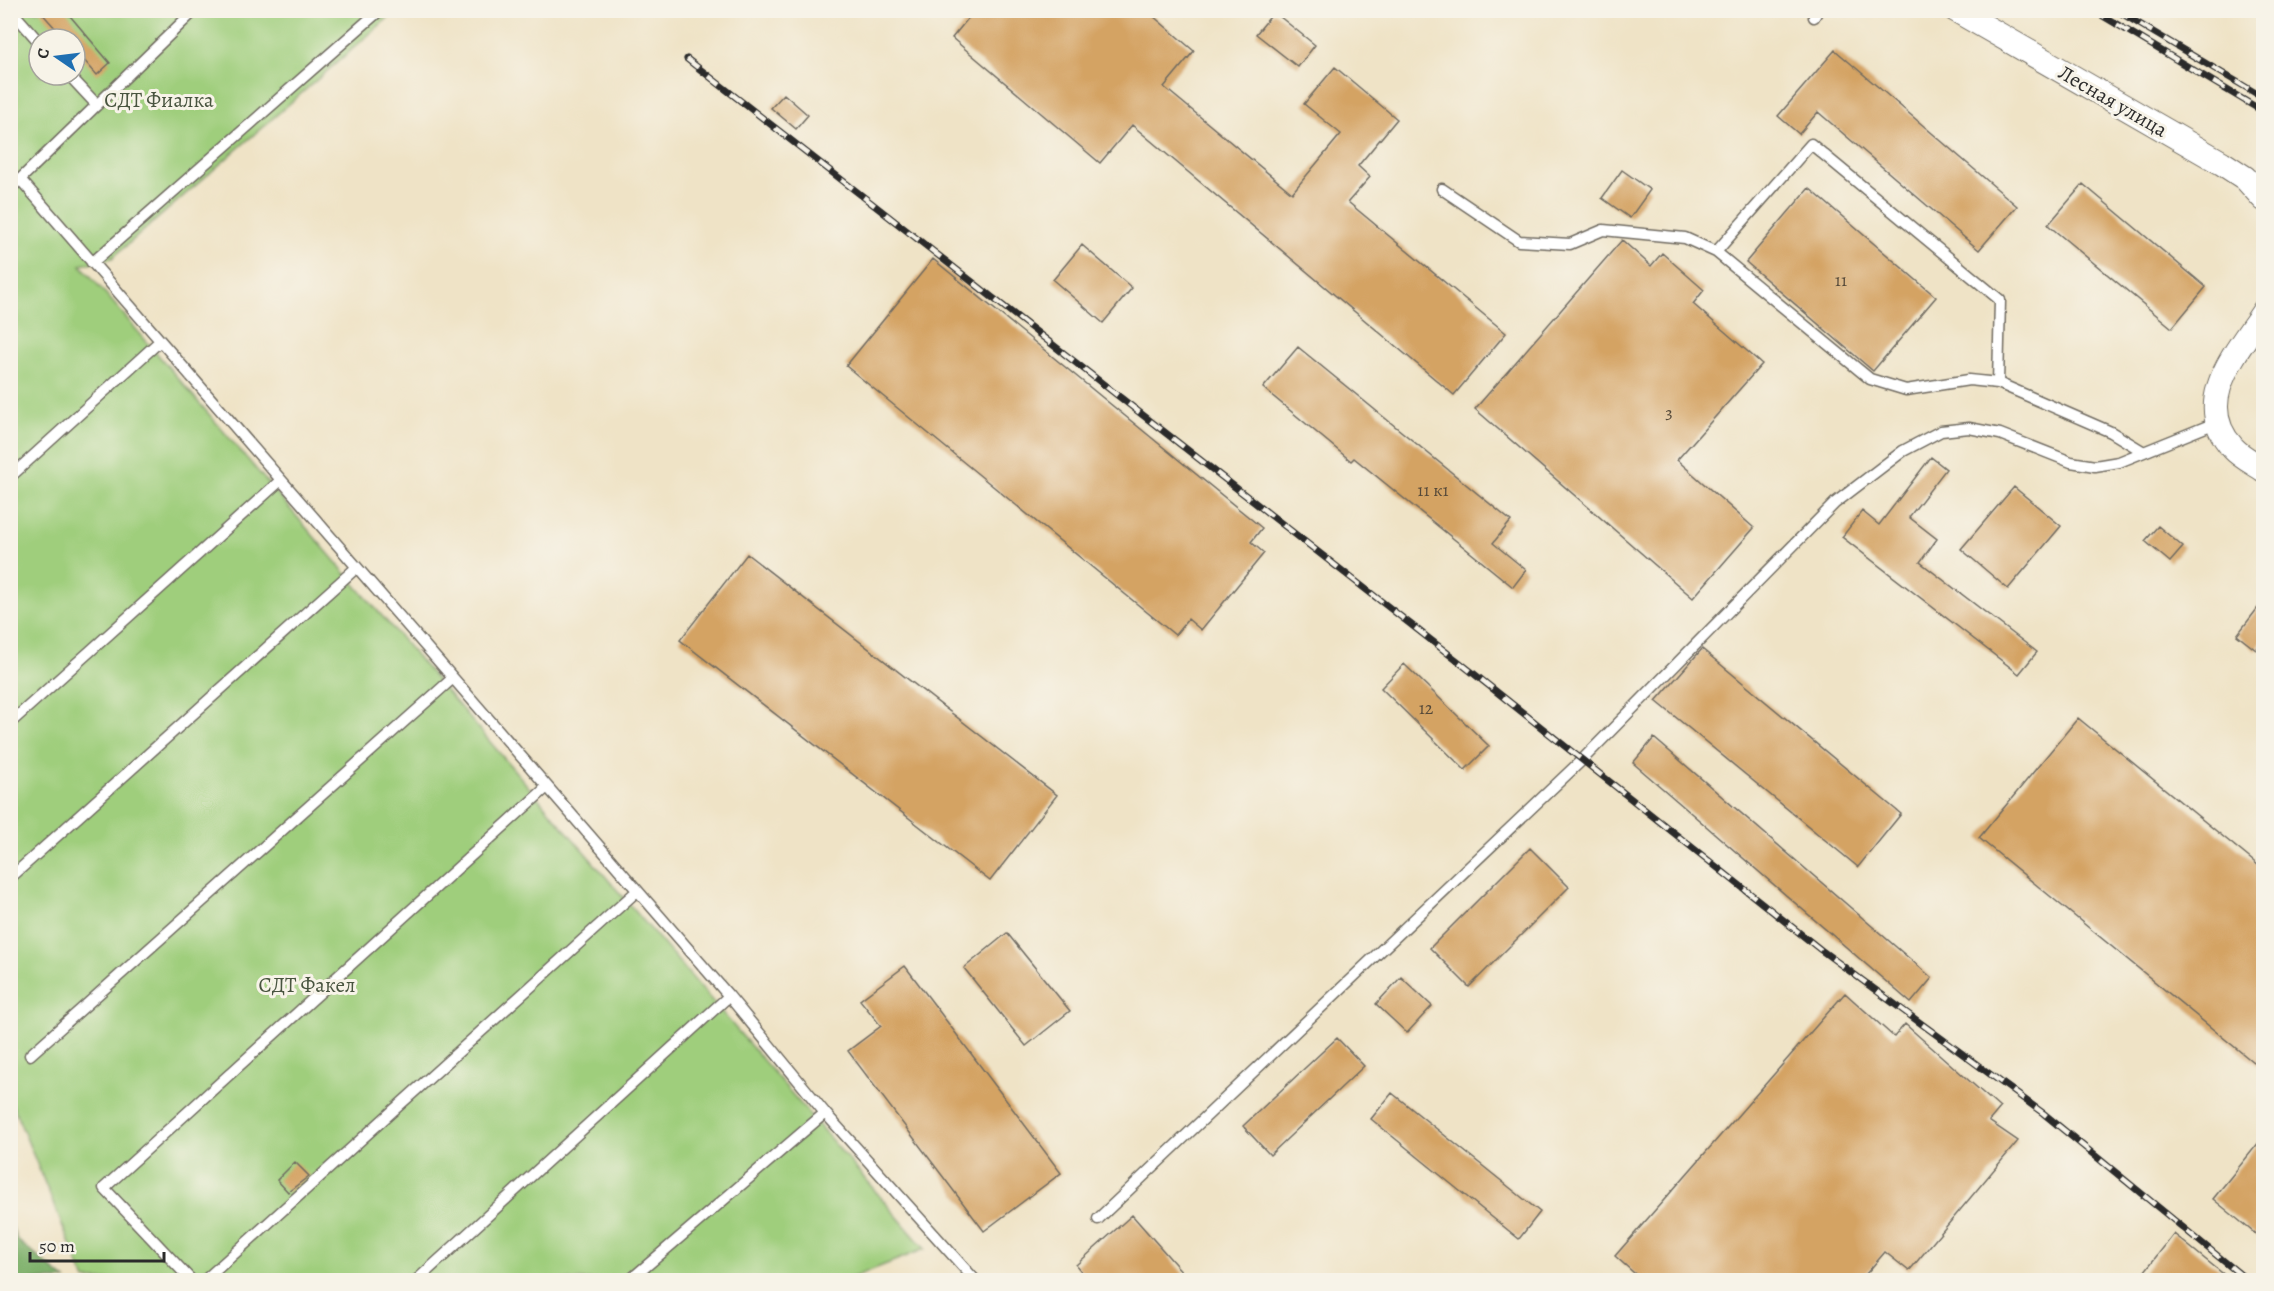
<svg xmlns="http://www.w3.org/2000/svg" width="2274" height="1291" font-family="Alegreya,serif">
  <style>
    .green { fill: #9fce7c; stroke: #657c54; stroke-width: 1.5; fill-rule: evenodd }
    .forest { fill: #7fb16c; stroke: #556e4c; stroke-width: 1.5 }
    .building { fill: #d4a363 }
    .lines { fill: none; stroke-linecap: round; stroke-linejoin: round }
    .service-casing { stroke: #706b61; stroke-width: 13 }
    .tertiary-casing { stroke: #706b61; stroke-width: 26 }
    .service { stroke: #fff; stroke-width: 10 }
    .tertiary { stroke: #fff; stroke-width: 24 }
    .rail-casing { stroke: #2b2b2b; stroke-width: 7 }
    .rail { stroke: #f7f3e8; stroke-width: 4.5; stroke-dasharray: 14; stroke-linecap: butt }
    .labels { text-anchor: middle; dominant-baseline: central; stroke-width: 6; stroke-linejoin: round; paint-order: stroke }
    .number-label { font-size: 18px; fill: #554939 }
    .park-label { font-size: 21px; fill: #48543f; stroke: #f7f3e8 }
    .street-label { font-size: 21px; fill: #2b2b2b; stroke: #f7f3e8 }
  </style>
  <rect width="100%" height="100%" fill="#f7f3e8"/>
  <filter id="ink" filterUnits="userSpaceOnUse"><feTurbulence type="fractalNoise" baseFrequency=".0167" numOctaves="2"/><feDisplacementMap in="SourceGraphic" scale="12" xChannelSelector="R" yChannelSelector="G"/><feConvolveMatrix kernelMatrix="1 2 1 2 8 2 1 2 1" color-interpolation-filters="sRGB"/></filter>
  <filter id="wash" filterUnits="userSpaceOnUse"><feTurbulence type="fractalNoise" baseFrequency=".008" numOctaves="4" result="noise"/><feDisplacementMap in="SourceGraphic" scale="24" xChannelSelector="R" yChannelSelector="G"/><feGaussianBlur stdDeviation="1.35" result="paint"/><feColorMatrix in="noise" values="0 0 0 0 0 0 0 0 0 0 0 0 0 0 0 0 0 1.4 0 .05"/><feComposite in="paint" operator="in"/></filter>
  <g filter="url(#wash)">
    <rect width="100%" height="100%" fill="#efe3c6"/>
    <path class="green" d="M10 11H396L112 258 81 265 925 1249 846 1280H85L11 1101ZM39 39H75V75H39Z"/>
    <path class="forest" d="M11 1224 17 1240 66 1280H11Z"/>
    <g id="blocks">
      <path class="building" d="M39 10H65L110 63 97 75 75 50V39H65Z
        M975 10H1146L1194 51 1164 87 1292 193 1341 134 1304 104 1335 67 1397 119 1358 166 1370 177 1348 202 1506 333 1454 395 1132 125 1100 163 952 38Z
        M1274 12 1315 45 1298 67 1256 34Z
        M1835 50 2017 206 1979 250 1818 112 1799 134 1778 116Z
        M784 94 808 115 796 129 771 108Z
        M1622 170 1650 190 1630 218 1602 198Z
        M2083 184 2206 287 2172 328 2048 225Z
        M1809 188 1936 297 1873 371 1746 262Z
        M1622 240 1651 266 1662 253 1704 290 1693 304 1762 364 1677 460 1754 528 1693 598 1475 409Z
        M1082 245 1132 288 1103 323 1053 280Z
        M933 259 1262 528 1251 542 1264 553 1201 630 1188 619 1175 635 846 366Z
        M1298 347 1511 521 1493 543 1526 570 1513 587 1354 458 1351 461 1263 388Z
        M1931 457 1946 469 1909 517 1937 539 1920 562 2037 652 2019 674 1842 537 1862 511 1879 525Z
        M2014 487 2061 526 2008 589 1961 549Z
        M2158 526 2183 547 2170 562 2145 541Z
        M747 554 1057 795 990 881 680 640Z
        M2264 600V639L2256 650 2237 635Z
        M1702 649 1901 814 1858 867 1656 701Z
        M1404 664 1489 746 1465 770 1381 688Z
        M2078 718 2264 870V1071L1979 838Z
        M1654 738 1932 978 1911 1003 1633 763Z
        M1530 848 1569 887 1469 987 1430 948Z
        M1007 933 1070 1011 1026 1046 964 968Z
        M905 966 1061 1173 984 1231 848 1051 881 1026 860 1000Z
        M1401 977 1432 1006 1407 1033 1376 1004Z
        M1845 993 1894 1037 1905 1024 2000 1108 1989 1121 2018 1141 1909 1271 1885 1252 1860 1281H1643L1615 1256Z
        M1337 1038 1364 1066 1270 1155 1243 1126Z
        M1392 1093 1540 1212 1519 1239 1371 1119Z
        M2264 1136V1241L2213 1199Z
        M295 1162 309 1176 288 1192 277 1180Z
        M1132 1215 1190 1281H1089L1076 1265Z
        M2174 1234 2232 1281H2137Z"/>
    </g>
  </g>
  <g filter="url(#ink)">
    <use href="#blocks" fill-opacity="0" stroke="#706b61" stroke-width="1.5"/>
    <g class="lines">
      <defs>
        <path id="service" d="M11 10 39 42
          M1814 17 1818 10
          M69 75 97 105
          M20 179 729 996 825 1113 975 1280
          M10 189 195 10
          M1442 189 1519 241 1570 244 1603 230 1685 238 1716 252 1870 379 1906 390 1969 380 1998 383 2111 432 2144 452
          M1716 252 1811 144 2000 300 1998 383
          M92 263 380 10
          M10 477 160 341
          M10 723 281 480
          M10 878 356 568
          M30 1055 453 678
          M1098 1219 1582 760 1835 503 1903 451 1941 431 1969 428 2000 434 2071 462 2095 466 2119 462 2218 422
          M191 1280 104 1188 547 787
          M205 1280 637 891
          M417 1280 729 996
          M630 1280 825 1113"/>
        <path id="tertiary" d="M1956 10 2222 163 2245 178 2264 199
          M2264 311C2238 351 2190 402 2233 448 2241 457 2254 463 2264 470"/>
      </defs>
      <use href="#service" class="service-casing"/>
      <use href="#tertiary" class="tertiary-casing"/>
      <use href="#service" class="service"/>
      <use href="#tertiary" class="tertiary"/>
      <defs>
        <path id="rail" d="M2093 10 2264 112
          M2116 10 2264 98
          M687 59 1473 673 1821 950 2043 1113 2247 1280"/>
      </defs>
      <use href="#rail" class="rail-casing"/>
      <use href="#rail" class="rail"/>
    </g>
  </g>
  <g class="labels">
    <g class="number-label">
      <text x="1841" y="280">11</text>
      <text x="1669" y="412">3</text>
      <text x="1433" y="490">11 к1</text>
      <text x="1426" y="708">12</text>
    </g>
    <g class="park-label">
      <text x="159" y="100">СДТ Фиалка</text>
      <text x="307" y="985">СДТ Факел</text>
    </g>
    <g class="street-label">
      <text transform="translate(2113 101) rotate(30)">Лесная улица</text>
    </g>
  </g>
  <rect width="2274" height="1291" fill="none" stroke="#f7f3e8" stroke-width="36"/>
  <g transform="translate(57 57) rotate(284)"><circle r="28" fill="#f7f3e8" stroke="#a5a39c" stroke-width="1.5"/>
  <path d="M0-4.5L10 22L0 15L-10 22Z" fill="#1f6fb2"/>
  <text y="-9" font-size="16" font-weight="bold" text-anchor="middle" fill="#2b2b2b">С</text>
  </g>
  <path d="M30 1252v9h134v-9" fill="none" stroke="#2b2b2b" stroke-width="3"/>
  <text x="39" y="1252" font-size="18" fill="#2b2b2b" stroke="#f7f3e8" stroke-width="4.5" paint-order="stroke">50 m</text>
</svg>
